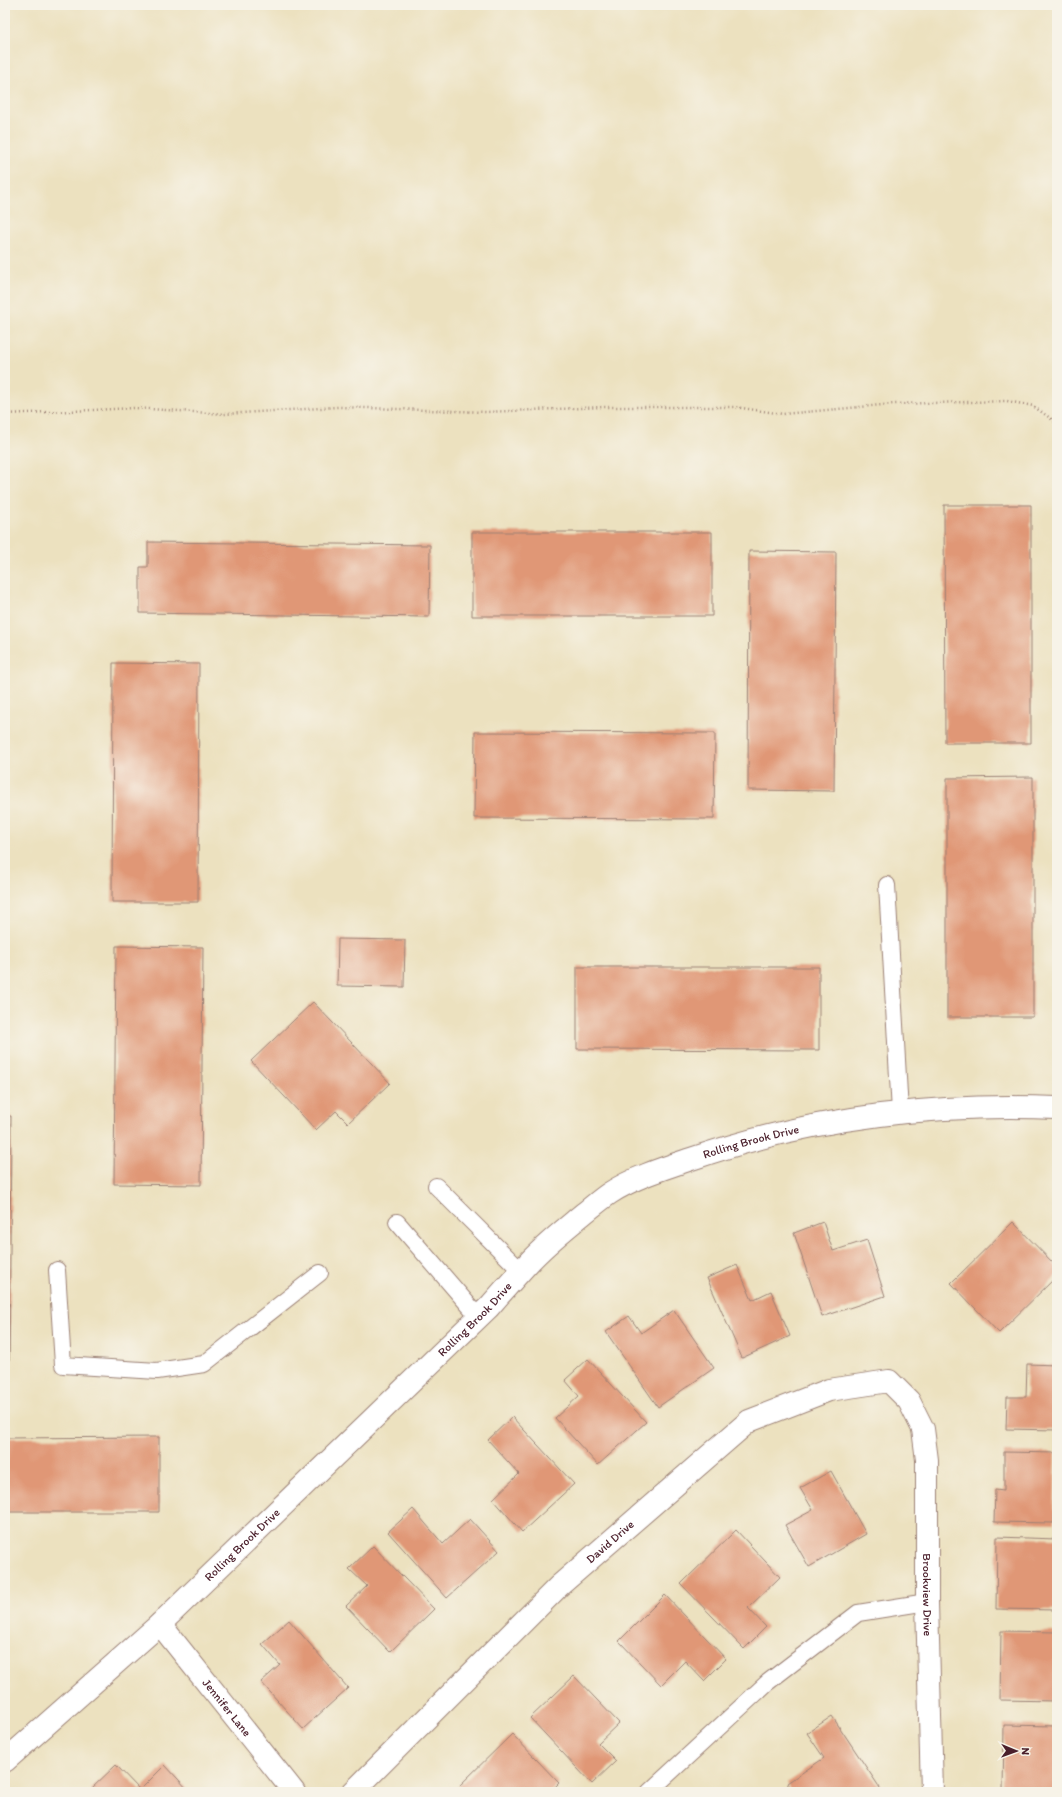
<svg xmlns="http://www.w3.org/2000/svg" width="1062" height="1797" font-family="Itim,sans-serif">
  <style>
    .building { fill: #e09776 }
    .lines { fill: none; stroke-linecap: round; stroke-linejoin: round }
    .lane-casing { stroke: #9b8075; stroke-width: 18 }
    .street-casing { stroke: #9b8075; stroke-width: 24 }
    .path { stroke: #9b8075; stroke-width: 2.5; stroke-dasharray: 1 3; stroke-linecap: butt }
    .lane { stroke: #fff; stroke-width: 16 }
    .street { stroke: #fff; stroke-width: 22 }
    .labels { text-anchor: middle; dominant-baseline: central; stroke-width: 4; stroke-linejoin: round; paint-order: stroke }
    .street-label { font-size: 12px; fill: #4a1f2b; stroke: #f7f3e8 }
  </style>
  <rect width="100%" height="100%" fill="#f7f3e8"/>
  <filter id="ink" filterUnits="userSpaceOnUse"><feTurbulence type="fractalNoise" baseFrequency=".025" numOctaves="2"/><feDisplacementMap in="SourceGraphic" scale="8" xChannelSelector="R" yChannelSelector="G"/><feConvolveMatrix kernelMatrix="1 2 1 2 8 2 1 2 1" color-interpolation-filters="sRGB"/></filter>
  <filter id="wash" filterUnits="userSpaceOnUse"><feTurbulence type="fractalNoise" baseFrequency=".012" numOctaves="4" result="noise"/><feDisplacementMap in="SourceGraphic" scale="16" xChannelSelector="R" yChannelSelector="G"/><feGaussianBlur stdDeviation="0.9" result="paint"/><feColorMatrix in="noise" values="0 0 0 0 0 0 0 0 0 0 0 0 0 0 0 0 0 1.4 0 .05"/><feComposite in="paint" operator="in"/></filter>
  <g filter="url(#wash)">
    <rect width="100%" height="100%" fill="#ece1bf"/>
    <g id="blocks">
      <path class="building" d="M944 505H1031V743H945Z
        M472 532H712V616H472Z
        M148 542 430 545 429 617 140 613V567H148Z
        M749 551 836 552 834 791 748 790Z
        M113 663 199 664 198 902H112Z
        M475 732 715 733 714 819 474 818Z
        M1033 777V1017H947V778Z
        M338 939 405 940 404 987 337 986Z
        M116 946 203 947 201 1185 114 1184Z
        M577 967H819V1050L577 1049Z
        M313 1002 390 1083 348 1123 336 1111 316 1130 251 1061Z
        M5 1116H11L9 1393H5Z
        M823 1222 833 1251 867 1240 885 1296 822 1317 794 1233Z
        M1013 1222 1057 1267V1276L999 1333 951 1283Z
        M737 1265 752 1300 771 1291 790 1336 742 1358 707 1278Z
        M674 1310 714 1368 658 1407 606 1332 629 1316 641 1333Z
        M588 1359 646 1422 598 1465 555 1418 579 1396 565 1380Z
        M1027 1364 1057 1365V1430L1006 1429 1007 1397H1026Z
        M512 1417 574 1484 522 1532 493 1499 519 1474 488 1440Z
        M159 1437V1512H5V1438Z
        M1004 1452 1056 1453 1054 1523 994 1522 995 1490 1004 1491Z
        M831 1471 866 1534 809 1567 785 1525 813 1510 800 1488Z
        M413 1509 443 1544 470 1519 499 1551 447 1598 388 1532Z
        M736 1530 780 1577 748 1608 766 1627 744 1649 681 1584Z
        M997 1537 1057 1539V1610L996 1609Z
        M373 1546 434 1609 390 1652 346 1606 367 1586 349 1569Z
        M665 1595 726 1659 704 1681 685 1661 661 1685 619 1641Z
        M289 1620 348 1688 303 1729 261 1682 280 1665 262 1644Z
        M1001 1631 1057 1632V1701L1000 1700Z
        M574 1676 619 1723 598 1743 616 1761 592 1784 530 1718Z
        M832 1716 882 1791 881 1792H792L787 1783 824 1758 807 1733Z
        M1004 1725 1057 1726V1792H1003Z
        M512 1734 559 1783 550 1792H457L455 1790Z
        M116 1765 140 1790 165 1765 190 1792H94L91 1789Z"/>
    </g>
  </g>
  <g filter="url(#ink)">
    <use href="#blocks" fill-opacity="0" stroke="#9b8075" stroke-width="1"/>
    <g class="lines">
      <defs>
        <path id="lane" d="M887 885 900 1112
          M436 1186 521 1271
          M397 1222 479 1317
          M57 1270 63 1365 157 1371 204 1364 320 1273
          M649 1792 768 1682 858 1613 927 1602"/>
        <g id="street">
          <path id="s1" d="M160 1624 294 1792"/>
          <path id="s2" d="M5 1761 160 1624 489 1307C503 1291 517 1275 531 1260 547 1243 565 1229 583 1214 592 1207 601 1199 610 1193 635 1177 664 1168 691 1159 809 1118 933 1103 1057 1108"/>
          <path id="s3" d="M353 1792 559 1586 749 1421 829 1390 889 1381 909 1401 923 1429 927 1460V1602L932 1792"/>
        </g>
      </defs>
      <use href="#lane" class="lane-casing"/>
      <use href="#street" class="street-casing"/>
      <path class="path" d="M5 414 135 408 224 414 338 407 486 412 604 407H735L783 414 893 404 1007 401 1033 406 1057 423"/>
      <use href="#lane" class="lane"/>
      <use href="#street" class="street"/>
    </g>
  </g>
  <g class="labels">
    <g class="street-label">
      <text stroke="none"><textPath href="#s2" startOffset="981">Rolling Brook Drive</textPath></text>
      <text stroke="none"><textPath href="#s2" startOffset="645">Rolling Brook Drive</textPath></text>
      <text stroke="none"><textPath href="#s3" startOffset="359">David Drive</textPath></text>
      <text stroke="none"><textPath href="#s2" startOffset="321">Rolling Brook Drive</textPath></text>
      <text stroke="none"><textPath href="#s3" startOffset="915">Brookview Drive</textPath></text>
      <text stroke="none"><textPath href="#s1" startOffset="107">Jennifer Lane</textPath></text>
    </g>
  </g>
  <rect width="1062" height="1797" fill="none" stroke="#f7f3e8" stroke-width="20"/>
  <g transform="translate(1016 1751) rotate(91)" stroke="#f7f3e8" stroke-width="3" paint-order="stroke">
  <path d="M0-3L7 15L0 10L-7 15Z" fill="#4a1f2b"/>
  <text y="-6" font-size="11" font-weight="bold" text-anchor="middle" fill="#4a1f2b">N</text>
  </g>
</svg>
